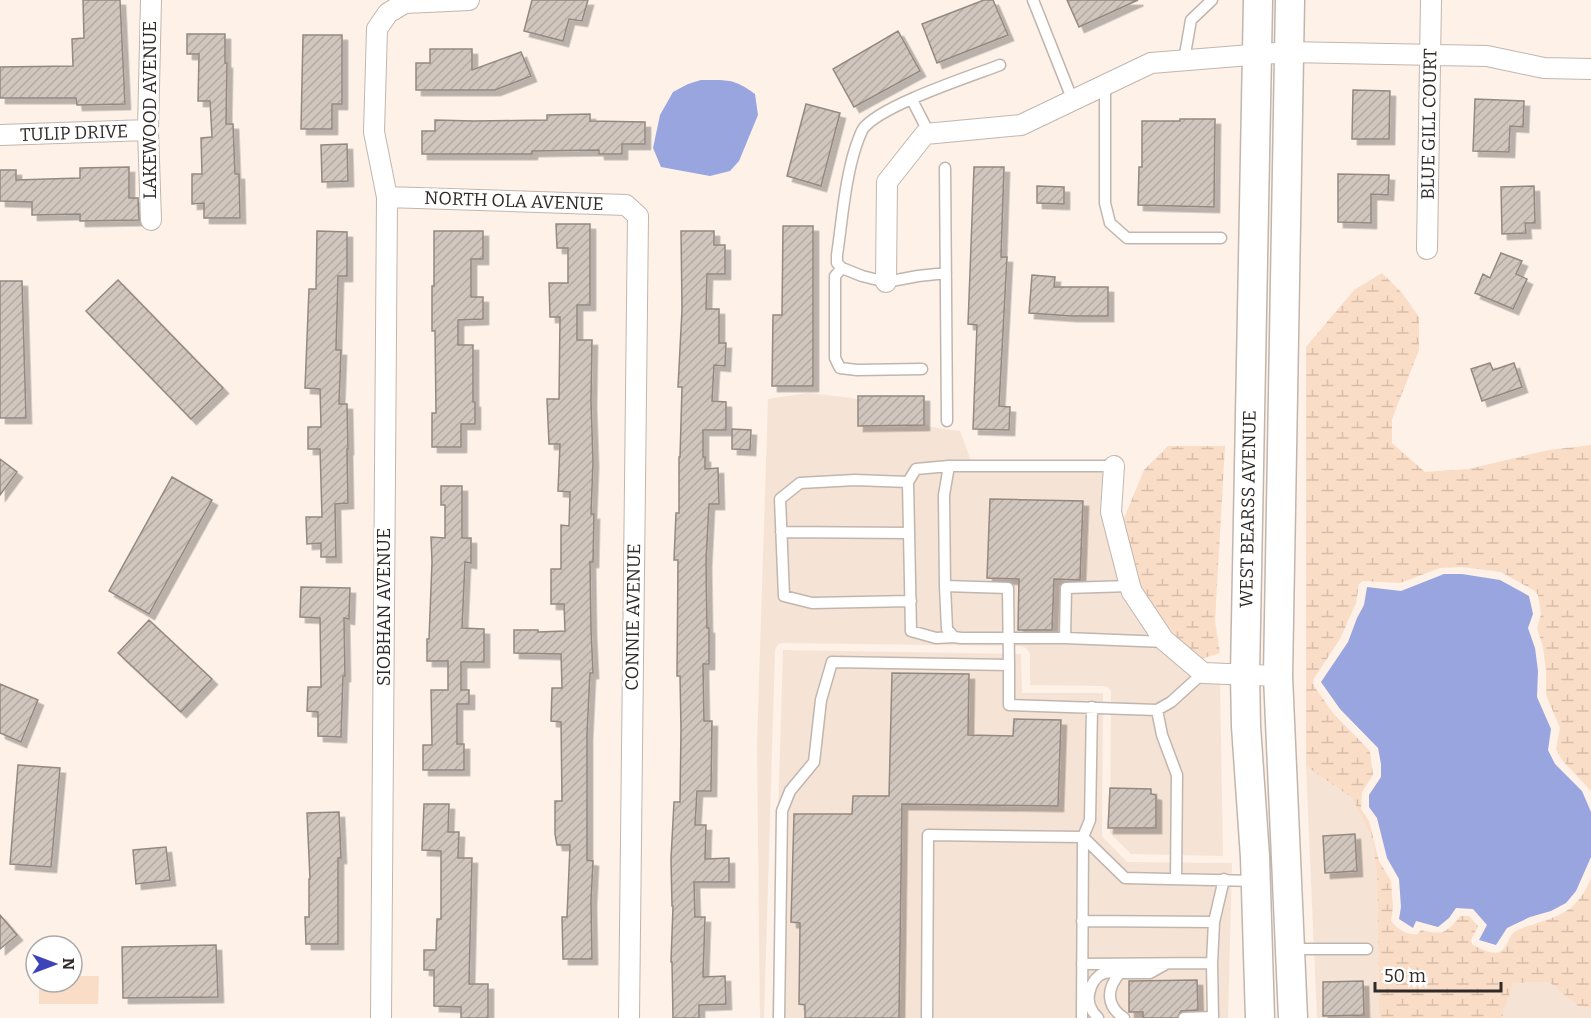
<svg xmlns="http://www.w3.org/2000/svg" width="1591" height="1018" font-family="Bitter,serif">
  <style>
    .built { fill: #f5e3d5 }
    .wetland { fill: url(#wetland-marsh) }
    .park { fill: #faddc7 }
    .water { fill: #98a5de }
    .building { fill: url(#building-hatch); stroke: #948981; stroke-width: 1.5; filter: url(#shadow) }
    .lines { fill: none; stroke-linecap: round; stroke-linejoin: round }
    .service-casing { stroke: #c1b6ae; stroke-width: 13 }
    .minor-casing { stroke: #c1b6ae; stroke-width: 22 }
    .secondary-casing { stroke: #c1b6ae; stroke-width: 31 }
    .service { stroke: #fff; stroke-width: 10 }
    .minor { stroke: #fff; stroke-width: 20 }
    .secondary { stroke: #fff; stroke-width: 28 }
    .labels { text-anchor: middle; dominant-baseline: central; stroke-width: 6; stroke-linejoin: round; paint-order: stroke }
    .street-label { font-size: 18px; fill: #302b28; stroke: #fff }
  </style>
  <defs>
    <pattern id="wetland-marsh" width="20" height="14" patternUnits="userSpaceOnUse" patternTransform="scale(1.5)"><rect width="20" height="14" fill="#faddc7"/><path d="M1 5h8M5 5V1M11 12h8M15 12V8" fill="none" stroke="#d7beab"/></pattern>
    <pattern id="building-hatch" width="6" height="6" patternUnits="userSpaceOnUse" patternTransform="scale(1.5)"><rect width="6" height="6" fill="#d1c6bd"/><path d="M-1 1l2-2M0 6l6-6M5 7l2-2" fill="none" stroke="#b4aaa2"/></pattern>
    <filter id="shadow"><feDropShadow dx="5.5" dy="5.5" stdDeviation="0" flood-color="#0004"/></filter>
  </defs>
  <rect width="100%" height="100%" fill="#fdf1e8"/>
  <path class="built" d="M808 393 852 398 915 414 930 427 960 431 971 461 1104 468 1102 514 1120 588 1220 683 1223 856 1131 854 1110 833 1111 691 1108 687 1103 686 1030 685V654L1026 648 1021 646 783 643 778 644 775 650 764 1018H760L757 745 768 399Z
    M783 650 1021 654 1022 693H1103L1102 836 1127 862 1232 863 1228 1018H772Z
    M1306 766 1352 798 1372 838 1377 874 1379 1012 1381 1018H1317Z
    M1549 982 1578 1006 1591 1008V1018H1502L1512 983Z"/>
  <path class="wetland" d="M1382 273 1402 293 1419 317V350L1392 419V443L1425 472 1468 469 1549 450 1591 445V791L1562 760 1556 749 1560 728 1546 695V671L1543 647 1537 628 1541 614 1538 595 1535 591 1501 572 1462 567 1440 568 1400 583 1363 581 1359 584 1356 603 1340 639 1313 680 1314 686 1333 713 1370 751 1373 775 1362 792 1361 809 1369 821 1379 861 1391 881 1393 907 1391 921C1397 929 1408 936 1418 934L1421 930C1443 935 1446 934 1460 916H1469L1478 926 1471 940 1472 944C1478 948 1492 955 1499 952 1507 949 1508 938 1513 933 1520 928 1532 925 1540 922 1567 914 1580 905 1591 878V1008L1578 1006 1549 982 1513 983 1502 1018H1381L1379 1013 1377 874 1372 838 1352 798 1306 766V347L1354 290Z
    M1168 446H1225L1215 621 1220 653 1201 659 1180 641 1156 612 1141 588 1123 521 1144 470Z"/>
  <path class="park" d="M72 976H99L98 1004H39V982H72Z"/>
  <path class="water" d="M701 80C726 80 734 78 755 94L758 115 739 161 730 171 710 176 661 167 653 148 660 115 673 92 688 84Z
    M1444 574H1462L1500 580 1529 596 1533 614 1528 628 1535 648 1538 671 1537 697 1551 729 1548 750 1555 764 1582 791 1591 812V857L1576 891 1566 903 1551 911 1530 917 1507 928 1496 945 1479 940 1487 925 1473 909 1456 908 1449 918 1438 927 1416 921 1413 928 1399 919 1401 907 1399 879 1387 858 1377 818 1369 807V795L1381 777V764L1378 748 1340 709 1321 682 1348 642 1357 618 1364 605 1367 587 1401 591Z"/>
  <path class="building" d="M83 0H120L125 104 77 105 76 98H0V67L73 66 72 39 84 38Z
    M532 0H588L582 21 569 19 563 41 524 31Z
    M984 0H993L1008 35 937 63 922 24Z
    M1067 0H1138L1079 27Z
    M898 31 920 71 854 107 833 69Z
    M187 34H225V63H227L226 124H233L235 174H239L240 218H204V203L192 204V174H202L201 138 212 137 210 101H198L199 54H187Z
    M303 35H342V104H332V129H301Z
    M430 49H472V70L521 52 531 76 495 90H416V63H430Z
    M1353 90 1390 91 1389 139H1352Z
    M1475 99 1524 101 1523 127 1510 126 1509 152 1473 151Z
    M806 104 840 113 821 186 787 176Z
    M590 114V121L645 122V144H622V154H599V150L532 151V154H422V131H435V120L474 121 547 120V115Z
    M1180 119H1215L1214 207 1138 205 1139 167H1142V121H1180Z
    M347 144 348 181 322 182 321 145Z
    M129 167V198H138L139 220 80 221V214L32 215V202L0 201V170H16V180L80 178V168Z
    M974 167H1004L1001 257H1007L999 406 1010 407 1009 430 973 429 977 325 968 324Z
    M1338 174 1389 175 1388 195 1371 194V223L1338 222Z
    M1037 186 1064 187V204L1037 203Z
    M1534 186 1535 223H1525L1526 233 1502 234 1501 187Z
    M556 224H590V305H577V340H592L591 401 593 462 591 514H594L593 562H590L591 630 593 673H590L587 734V860L593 861 591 901 592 959H563L562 917H567L570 845H557L555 834V801H562L561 722 551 721 552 688H562L561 654 514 653V630H538V632L565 631 564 604H551V569H561V525L569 526 570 492 558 491 560 444H549L547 399H559L560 317H550L549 283H568V248H557Z
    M783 226H813V386H772L773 315H782Z
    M317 231 347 232V276H338L336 350H341L339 404H347L348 449H347L348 503 335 504 336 557H321V543L307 544 306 517H322L320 449H308V427H321L320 389 305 388 309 289H316Z
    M434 231H483V259H471V297H483V319L458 320V345H473V402H475V424H461V447H432V413H436L435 331H432V286H434Z
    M681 231H714V245H725V274H707L706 309H719V343H726L725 366 714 365 712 401 726 402V430H703V457H705V469L718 468 719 504H709L706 562 707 628H709V664H703L704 721H712L711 791H697L695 825H706L705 859 729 858V882H694L695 917H705L703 977 725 976 726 1004 699 1005V1018H673L672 962H671L673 906H672L671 859 674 802H680L681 730 680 676H677L678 560H674L676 513H679V457H680L682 387H678L682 310Z
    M1501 253 1522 261 1516 274 1527 279 1513 309 1475 293 1483 274 1490 278Z
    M1032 275 1055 277 1054 287H1108V316H1071L1029 313Z
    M118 280 223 388 191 419 86 311Z
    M0 281H22L26 418H0Z
    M1490 363 1493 370 1514 363 1522 387 1482 401 1471 369Z
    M858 396H924V425L858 426Z
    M732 429 751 430 750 450 732 449Z
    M0 459 17 472 0 495Z
    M172 477 212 500 149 614 109 591Z
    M441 486H462V538H471V563L465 562 462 628 484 629V662H461V690H469V704H457V744H464V770H423V745H432L431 690H448V661H427V639H429L432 562 431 537 445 538V505H441Z
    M990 499 1083 501 1080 580 1054 579 1052 630H1018L1019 579 987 578Z
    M301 587 350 588 349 619 344 618 345 676H343L341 737 318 736V712L307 711 308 687H321L320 618 300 617Z
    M149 620 212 679 181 712 118 653Z
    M892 673 969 674 968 735 1013 736 1014 719 1061 720 1058 806 902 804 899 1018H805V1005L799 1004 800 923 791 922 794 814H852L853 796H889Z
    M0 684 38 700 21 742 0 733Z
    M18 765 60 768 51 867 10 864Z
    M1110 788 1151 789V794L1156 795V828H1108Z
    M424 804H449L448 832H459L458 858H472L469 984H488V1018H461V1007L434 1006V970H424V950H436L437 919H441V851L422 850Z
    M339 812 341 858H338V944H306L305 917H309V879H310L307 813Z
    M1355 834 1357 871 1325 873 1323 836Z
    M166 847 170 880 136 884 133 850Z
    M0 915 17 935 0 949Z
    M216 945 218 997 123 998 122 947Z
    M1197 980 1198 1010 1181 1011 1177 1018H1143V1012H1129V981Z
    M1363 981 1364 1015 1323 1016V982Z"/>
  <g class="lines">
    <defs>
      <path id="service" d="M1033 0 1073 101
        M1184 60 1191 20 1212 0
        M1105 86V203L1110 223 1127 238H1221
        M912 100 929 133
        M945 168 947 421
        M842 268 835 276V358L840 368 857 370 922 369
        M946 273 918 276 886 282 862 276 842 268 837 263V255C842 221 845 179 856 146 858 141 860 134 863 129 879 106 971 76 1000 65
        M949 466 916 469 908 482 911 631 936 638 954 637
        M908 482 855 480 800 483 780 499 784 596 812 603 911 601
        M781 532 909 533
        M945 586 944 495 949 466H1114
        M1065 638 1166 642
        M1009 665 1008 588 945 586 947 629 954 637 961 638H1065L1066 588 1130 586
        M1157 710 1162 735 1177 775 1176 879
        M1082 921 1214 922
        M1290 949H1367
        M1082 964 1212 963
        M779 1018 782 811 790 791 814 762 821 700 832 662 1009 665V705L1157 710 1171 702 1203 673
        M927 1018 928 835 1083 837 1125 878 1256 881
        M1082 1018 1083 837 1090 820 1092 707
        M1098 1018C1096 1015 1093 1013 1092 1010 1085 1000 1090 982 1100 975 1106 971 1114 972 1120 973
        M1124 1018C1106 1006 1106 989 1120 973H1150L1166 964
        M1184 1018 1213 1017
        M1213 1018 1212 963 1214 922 1224 879"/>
      <path id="minor" d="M151 0 148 130 151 220
        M0 135 148 130
        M387 197 626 205 638 216 629 1018
        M1427 249 1431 0
        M886 282 887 182 925 134 1021 125 1151 63 1288 52 1487 56 1544 68 1591 69
        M1114 466 1111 512 1130 586 1132 592 1164 640 1203 673 1278 676
        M381 1018 387 197 374 132 377 29 388 13 405 3 469 0"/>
      <path id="secondary" d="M1258 0 1245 675 1246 726 1255 857 1260 1018
        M1290 0 1278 676 1293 1018"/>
    </defs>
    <use href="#service" class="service-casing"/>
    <use href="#minor" class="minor-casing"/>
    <use href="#secondary" class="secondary-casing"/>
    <use href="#service" class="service"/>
    <use href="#minor" class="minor"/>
    <use href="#secondary" class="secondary"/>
  </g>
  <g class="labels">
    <g class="street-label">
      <text transform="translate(150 110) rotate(-90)">LAKEWOOD AVENUE</text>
      <text transform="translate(1429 124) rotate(-89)">BLUE GILL COURT</text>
      <text transform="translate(74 133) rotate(-2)">TULIP DRIVE</text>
      <text transform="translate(514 201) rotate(2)">NORTH OLA AVENUE</text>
      <text transform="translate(1248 509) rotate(-89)">WEST BEARSS AVENUE</text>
      <text transform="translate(384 607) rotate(-90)">SIOBHAN AVENUE</text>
      <text transform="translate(633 617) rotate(-89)">CONNIE AVENUE</text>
    </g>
  </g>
  <g transform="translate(54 964) rotate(90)"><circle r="28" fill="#ffffff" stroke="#acaaa9" stroke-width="1.5"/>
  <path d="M0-4.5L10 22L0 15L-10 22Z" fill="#3e44b8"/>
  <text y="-9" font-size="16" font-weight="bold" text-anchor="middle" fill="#302b28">N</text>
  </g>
  <path d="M1375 982v9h126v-9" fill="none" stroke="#302b28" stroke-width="3"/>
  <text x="1384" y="982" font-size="18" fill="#302b28" stroke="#ffffff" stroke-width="4.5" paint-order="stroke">50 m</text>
</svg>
